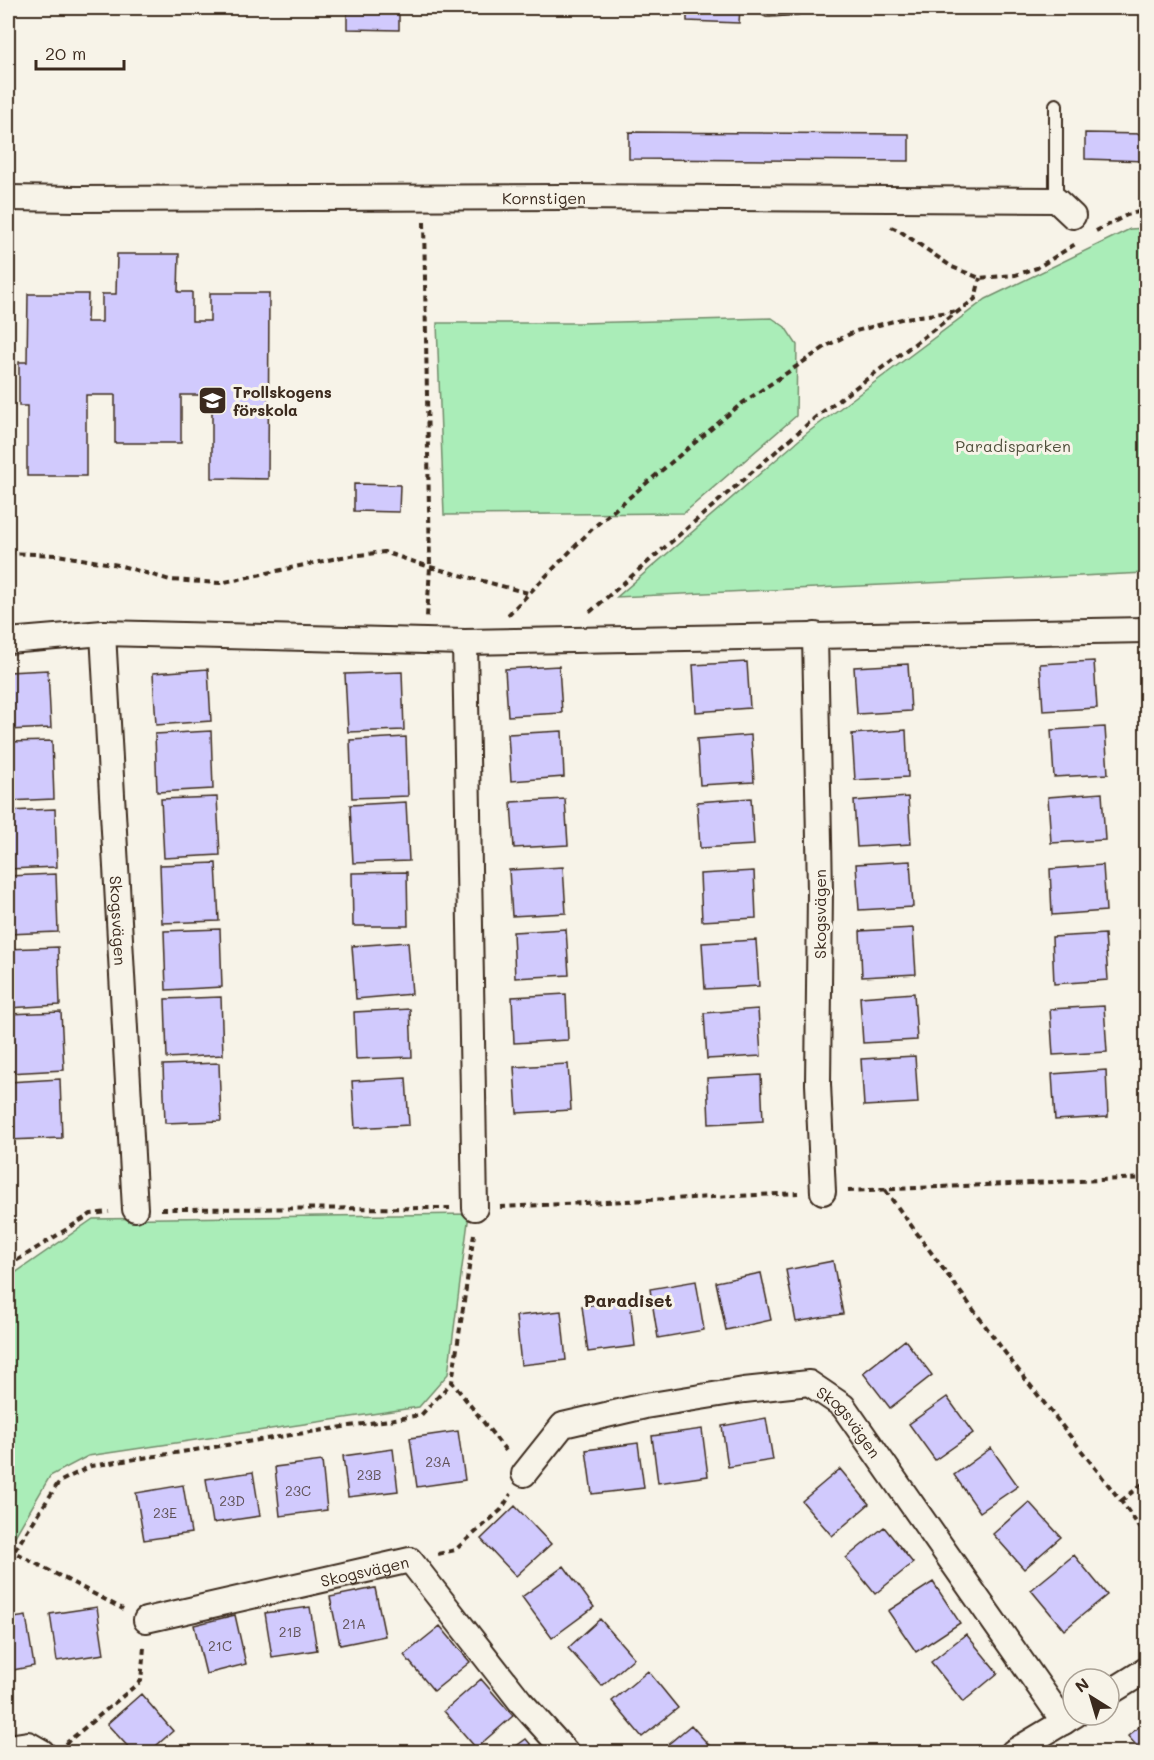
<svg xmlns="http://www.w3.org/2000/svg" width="1154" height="1760" font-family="Mali,sans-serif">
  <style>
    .green { fill: #aaedb8; stroke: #728c6b; stroke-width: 1.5 }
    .building { fill: #d1cafd; stroke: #3b2a1e; stroke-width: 1.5 }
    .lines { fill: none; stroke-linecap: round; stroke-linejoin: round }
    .service-casing { stroke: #3b2a1e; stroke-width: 16 }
    .minor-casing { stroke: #3b2a1e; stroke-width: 28 }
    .path { stroke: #3b2a1e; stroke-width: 4; stroke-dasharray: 6 4.5; stroke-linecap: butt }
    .service { stroke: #f7f3e8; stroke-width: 12 }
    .minor { stroke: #f7f3e8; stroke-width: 24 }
    .labels { text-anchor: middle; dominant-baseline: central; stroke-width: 6; stroke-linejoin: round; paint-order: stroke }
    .number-label { font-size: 14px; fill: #605256 }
    .street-label { font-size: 16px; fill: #3b2a1e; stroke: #f7f3e8 }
    .poi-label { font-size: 16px; font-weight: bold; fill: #3b2a1e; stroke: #f7f3e8; text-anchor: start }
    .park-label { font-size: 16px; fill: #51513d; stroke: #f7f3e8 }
    .neighbourhood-label { font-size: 18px; font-weight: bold; fill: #3b2a1e; stroke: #f7f3e8 }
  </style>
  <rect width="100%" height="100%" fill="#f7f3e8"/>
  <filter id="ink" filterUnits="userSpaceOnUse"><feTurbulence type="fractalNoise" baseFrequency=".0167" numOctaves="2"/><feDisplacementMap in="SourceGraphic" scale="12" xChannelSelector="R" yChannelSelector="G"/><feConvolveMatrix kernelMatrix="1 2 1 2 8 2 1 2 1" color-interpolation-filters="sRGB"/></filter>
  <g filter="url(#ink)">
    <path class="green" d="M1146 228V573L617 597 807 433 986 299 1130 229Z
      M772 318 785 327 797 345 796 416 684 513 444 515 437 323H580Z
      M469 1214 448 1374 419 1407 88 1456 50 1476 11 1543 8 1541V1278L93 1219Z"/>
    <path class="building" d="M347 8H399V30L347 29Z
      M687 8H740L739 23 687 21Z
      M852 8H907V9Z
      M629 132 909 134V161L629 159Z
      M1085 133 1146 134V161L1085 159Z
      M117 254H179L178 292H192V321H210V293H269L268 479 212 478V395H181V443H115V395H86V476H27V406H19V362H27L28 294H88L87 322H102V294H116Z
      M354 484 400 485 399 512 354 511Z
      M1094 661 1097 708 1043 711 1040 664Z
      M747 662 750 708 696 712 693 665Z
      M908 664 911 711 857 714 854 667Z
      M559 666 562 713 508 716 505 669Z
      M208 669 211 721 156 725 153 673Z
      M48 670 51 728 8 730V672Z
      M402 672 404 730 348 732 345 674Z
      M1105 727 1108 774 1054 777 1051 730Z
      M906 730 908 777 855 780 852 734Z
      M211 731 213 789 157 792 155 734Z
      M562 731 564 777 511 781 508 734Z
      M751 735 754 782 700 785 697 739Z
      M406 737 408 796 352 798 350 740Z
      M52 741 54 799 8 801V742Z
      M1102 793 1105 840 1051 843 1048 797Z
      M217 797 220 855 164 858 161 799Z
      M908 797 911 844 857 847 854 801Z
      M751 798 754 845 700 848 697 802Z
      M565 799 568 845 514 848 511 802Z
      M406 802 409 861 353 863 350 805Z
      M55 809 57 867 8 869V811Z
      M910 861 913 907 859 910 856 864Z
      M216 863 219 921 162 923 160 865Z
      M1103 865 1106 911 1052 915 1050 869Z
      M563 867 566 913 512 916 509 870Z
      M754 871 756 918 702 921 700 874Z
      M407 872 408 926H353L352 873Z
      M56 874 58 932 8 934V876Z
      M913 928 916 974 862 977 860 931Z
      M220 929 222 987 166 990 164 931Z
      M566 929 569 975 515 978 513 932Z
      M1105 934 1108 980 1054 984 1052 937Z
      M756 940 759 986 705 989 702 943Z
      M408 942 412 994 356 999 352 946Z
      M58 947 60 1005 8 1008V949Z
      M914 993 917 1040 863 1043 860 997Z
      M566 994 568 1040 514 1043 512 997Z
      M221 997 223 1055 167 1058 165 999Z
      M1104 1006 1107 1052 1053 1055 1050 1009Z
      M410 1009 412 1057 356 1059 354 1012Z
      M758 1009 761 1056 707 1059 704 1013Z
      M61 1012 64 1070 8 1073V1014Z
      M915 1056 918 1103 864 1106 861 1059Z
      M219 1063 221 1121 165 1123 163 1065Z
      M568 1064 571 1110 517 1113 514 1067Z
      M1106 1070 1108 1117 1055 1120 1052 1074Z
      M761 1075 763 1121 709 1124 707 1078Z
      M406 1078 409 1125 355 1128 352 1081Z
      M60 1079 62 1138 8 1140V1082Z
      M833 1261 843 1314 796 1322 786 1270Z
      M761 1273 771 1320 726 1330 716 1282Z
      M696 1281 704 1330 658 1338 650 1289Z
      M630 1300 635 1346 588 1352 582 1306Z
      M561 1311 566 1360 521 1365 516 1316Z
      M905 1340 932 1375 890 1408 863 1373Z
      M947 1397 973 1433 935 1460 909 1424Z
      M766 1418 773 1460 728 1467 722 1426Z
      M702 1429 708 1476 658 1483 652 1436Z
      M458 1431 465 1480 417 1487 410 1438Z
      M638 1443 644 1488 592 1494 586 1450Z
      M991 1448 1018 1486 980 1512 954 1475Z
      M393 1449 398 1491 348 1497 343 1456Z
      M322 1461 327 1510 280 1516 275 1467Z
      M840 1469 869 1504 832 1536 802 1501Z
      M253 1472 260 1516 213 1523 206 1479Z
      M183 1485 191 1533 144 1540 136 1493Z
      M1029 1502 1061 1537 1024 1569 993 1534Z
      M515 1506 551 1544 516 1576 481 1539Z
      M884 1527 913 1563 875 1594 846 1558Z
      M1074 1555 1107 1595 1064 1630 1031 1590Z
      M564 1566 594 1607 552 1638 522 1597Z
      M933 1582 960 1623 916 1652 888 1611Z
      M375 1588 385 1636 340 1645 330 1597Z
      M97 1607 104 1654 57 1661 50 1614Z
      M310 1607 317 1650 272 1657 265 1613Z
      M235 1615 246 1664 206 1674 194 1625Z
      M26 1616 34 1666 8 1671V1619Z
      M600 1619 634 1658 602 1686 568 1648Z
      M440 1626 470 1662 434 1691 404 1655Z
      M966 1634 998 1673 963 1702 931 1662Z
      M648 1671 678 1708 642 1737 612 1701Z
      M481 1679 513 1716 476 1748 444 1711Z
      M141 1694 173 1731 149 1752H133L107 1724Z
      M1146 1721V1752H1142L1128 1736Z
      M691 1725 715 1752H659Z
      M526 1739 537 1752H508Z"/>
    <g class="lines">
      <defs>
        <path id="service" d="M765 8 768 10 796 8
          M1056 105V200"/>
        <g id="minor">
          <path id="s1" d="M8 198 78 199 563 197 1056 200 1073 216"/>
          <path id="s2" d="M103 633 135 1209"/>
          <path d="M815 635 820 891 818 1084 823 1192"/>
          <path d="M8 641 103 633 465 642 1146 630"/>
          <path d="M465 642 475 1208"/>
          <path id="s3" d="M524 1474 563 1425 645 1406 744 1390 809 1383 843 1406 1064 1722"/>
          <path id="s4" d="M146 1620 410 1560 520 1701 566 1752"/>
          <path d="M1109 1693 1146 1670"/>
          <path d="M8 1747 28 1744 42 1752"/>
          <path d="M1013 1752 1075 1715"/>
        </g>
      </defs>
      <use href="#service" class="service-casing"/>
      <use href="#minor" class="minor-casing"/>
      <path class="path" d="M424 222 430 567 427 617
        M891 227 900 231 952 267 980 278 1015 275 1037 268 1077 243
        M1096 231 1127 215 1146 210
        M8 553 57 555 118 565 170 580 220 583 342 557 384 552 430 567 528 593
        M590 612 817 416 975 299 980 278
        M508 615 594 527 741 404 828 345 856 331 905 318 958 311
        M885 1190 1012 1362 1121 1501 1146 1536
        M848 1191 1146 1178
        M500 1207 798 1193
        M161 1209 450 1208
        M474 1234 452 1382 507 1452
        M8 1266 91 1214 109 1212
        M1121 1501 1146 1481
        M8 1549 123 1609
        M438 1554 455 1550 501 1510 511 1494
        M8 1558 13 1553 59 1482 91 1466 421 1415 452 1382
        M65 1744 141 1681 144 1647"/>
      <use href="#service" class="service"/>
      <use href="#minor" class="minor"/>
    </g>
  </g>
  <defs>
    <symbol id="school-square" viewBox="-11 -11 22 22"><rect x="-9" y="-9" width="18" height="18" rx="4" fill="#3b2a1e" stroke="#f7f3e8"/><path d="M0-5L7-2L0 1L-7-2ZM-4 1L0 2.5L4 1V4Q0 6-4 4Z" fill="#fff"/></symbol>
  </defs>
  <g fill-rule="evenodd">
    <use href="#school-square" x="196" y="384" width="33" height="33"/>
  </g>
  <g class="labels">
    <g class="number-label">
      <text x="438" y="1461">23A</text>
      <text x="369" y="1474">23B</text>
      <text x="298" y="1490">23C</text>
      <text x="232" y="1500">23D</text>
      <text x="165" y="1512">23E</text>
      <text x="354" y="1623">21A</text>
      <text x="290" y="1631">21B</text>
      <text x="220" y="1645">21C</text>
    </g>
    <g class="street-label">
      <text stroke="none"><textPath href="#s1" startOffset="536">Kornstigen</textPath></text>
      <text transform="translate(819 914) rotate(-90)">Skogsvägen</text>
      <text stroke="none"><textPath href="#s2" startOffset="288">Skogsvägen</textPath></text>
      <text stroke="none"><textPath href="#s3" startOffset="369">Skogsvägen</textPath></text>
      <text stroke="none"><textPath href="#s4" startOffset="224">Skogsvägen</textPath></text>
    </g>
    <g class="poi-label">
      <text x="233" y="391">Trollskogens<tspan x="233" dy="18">förskola</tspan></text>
    </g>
    <g class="park-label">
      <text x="1013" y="445">Paradisparken</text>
    </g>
    <g class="neighbourhood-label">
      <text x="628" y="1300">Paradiset</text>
    </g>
  </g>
  <rect width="1154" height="1760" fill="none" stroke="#f7f3e8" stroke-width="30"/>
  <rect x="15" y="15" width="1124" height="1730" fill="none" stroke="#3b2a1e" stroke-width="2" filter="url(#ink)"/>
  <g transform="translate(1091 1697) rotate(323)"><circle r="28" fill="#f7f3e8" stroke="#aca397" stroke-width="1.5"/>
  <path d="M0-4.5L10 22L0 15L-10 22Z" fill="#3b2a1e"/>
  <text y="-9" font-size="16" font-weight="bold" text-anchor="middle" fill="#3b2a1e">N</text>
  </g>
  <path d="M36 60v9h88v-9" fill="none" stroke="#3b2a1e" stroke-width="3"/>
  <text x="45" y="60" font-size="18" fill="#3b2a1e" stroke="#f7f3e8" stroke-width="4.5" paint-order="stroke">20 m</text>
</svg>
